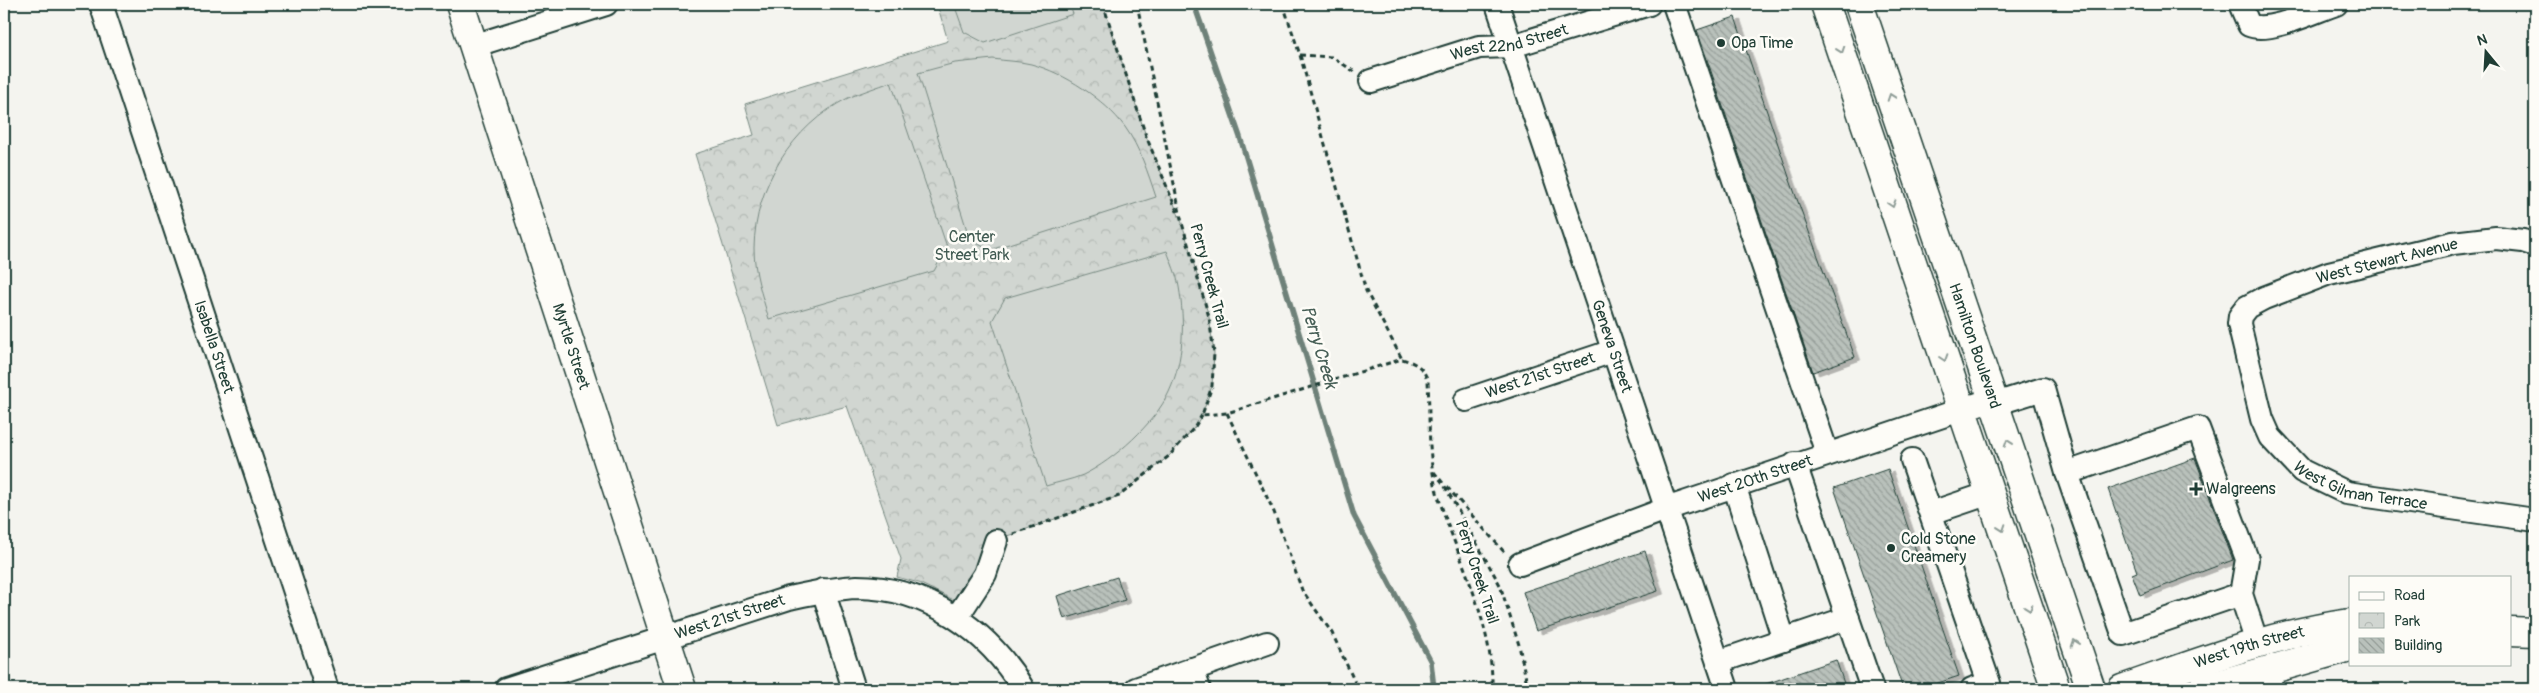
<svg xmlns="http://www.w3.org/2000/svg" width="2539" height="693" font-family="Pangolin,sans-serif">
  <defs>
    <pattern id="park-crowns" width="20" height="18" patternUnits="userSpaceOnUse" patternTransform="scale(1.25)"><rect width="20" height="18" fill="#d1d6d1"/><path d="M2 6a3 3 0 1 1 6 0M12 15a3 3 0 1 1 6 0" fill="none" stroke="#b3b9b4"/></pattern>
    <pattern id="building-back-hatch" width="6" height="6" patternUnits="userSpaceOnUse" patternTransform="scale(1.25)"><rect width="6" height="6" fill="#b9c1bb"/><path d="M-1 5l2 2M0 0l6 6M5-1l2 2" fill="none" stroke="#969e99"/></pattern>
    <filter id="shadow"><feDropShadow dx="5.5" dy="3" stdDeviation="0" flood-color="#0004"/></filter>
  </defs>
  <rect width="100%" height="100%" fill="#f4f4ef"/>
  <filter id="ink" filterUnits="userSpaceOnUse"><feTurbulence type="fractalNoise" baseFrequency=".02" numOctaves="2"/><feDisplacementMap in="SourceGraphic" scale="10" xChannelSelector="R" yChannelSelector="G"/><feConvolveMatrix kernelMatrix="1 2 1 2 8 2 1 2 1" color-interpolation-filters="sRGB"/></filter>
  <g filter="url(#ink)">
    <path fill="url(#park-crowns)" stroke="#788a82" d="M 937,4 L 1103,4 L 1146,136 L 1182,223 L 1209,317 L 1214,353 L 1212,386 L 1202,415 L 1194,428 L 1169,456 L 1119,496 L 996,540 L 964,605 L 919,583 L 897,577 L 901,559 L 847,406 L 778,425 L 695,154 L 754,135 L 745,104 L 948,41 Z"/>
    <g fill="#d1d6d1" stroke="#788a82">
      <path d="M 954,4 L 1069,4 L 1073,14 L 985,43 L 964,32 Z"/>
      <path d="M 993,59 C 1005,61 1019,61 1031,64 C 1065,73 1104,99 1125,127 C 1140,148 1148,173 1156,197 L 990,250 L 970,240 L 918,73 L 955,63 Z"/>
      <path d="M 891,82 L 947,247 L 934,271 L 769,319 C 762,296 754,272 754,248 C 755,186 792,126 848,98 C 862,92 877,87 891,82 Z"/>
      <path d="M 1167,251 C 1171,262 1177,275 1179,287 C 1185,321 1184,360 1169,392 C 1155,423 1114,460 1083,475 C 1071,480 1058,482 1046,486 L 992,321 L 1005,298 Z"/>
    </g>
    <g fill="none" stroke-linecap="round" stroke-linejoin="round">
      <path stroke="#6e8179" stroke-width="5.5" d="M 1194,4 L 1240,137 L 1354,516 L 1431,662 L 1434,689"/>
    </g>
    <g fill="url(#building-back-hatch)" stroke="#1f3d34" filter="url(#shadow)">
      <path d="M 1735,17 L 1790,180 L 1855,357 L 1813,372 L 1697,30 Z"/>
      <path d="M 2195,458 L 2233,560 L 2140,595 L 2132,574 L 2137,572 L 2108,489 Z"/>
      <path d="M 1888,469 L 1959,676 L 1920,689 L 1903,689 L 1834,488 Z"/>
      <path d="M 1645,551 L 1658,591 L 1536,631 L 1523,592 Z"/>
      <path d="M 1117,577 L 1125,600 L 1064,619 L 1057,596 Z"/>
      <path d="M 1836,660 L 1846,689 L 1758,689 L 1757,687 Z"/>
    </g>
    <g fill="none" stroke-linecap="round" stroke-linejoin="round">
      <g stroke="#1f3d34" stroke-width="26">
        <g id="minor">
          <path id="s1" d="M 101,4 L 327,689"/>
          <path id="s2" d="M 1497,4 L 1727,689"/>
          <path d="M 1674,4 L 1827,453"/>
          <path d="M 2240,4 L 2249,25 C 2269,34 2315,11 2336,4"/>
          <path d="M 473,46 L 606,4"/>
          <path id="s3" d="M 1371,81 L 1479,47 L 1512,46 L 1649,4"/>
          <path id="s4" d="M 2535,245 L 2523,241 L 2496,238 L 2453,243 L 2329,273 L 2264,298 L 2247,307 L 2240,316 L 2239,324 L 2262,419 L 2270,437 L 2302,471 L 2347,493 L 2535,520"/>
          <path id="s5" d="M 1466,400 L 1613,351"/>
          <path d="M 1995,404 L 2043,389 L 2067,473 L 2198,428 L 2247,559 L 2241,594 L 2257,643"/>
          <path d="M 1912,460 L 1989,683 L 1972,689"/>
          <path d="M 1795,464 L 1872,689"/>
          <path d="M 2067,473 L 2123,634 L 2241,594"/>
          <path d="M 1734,485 L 1784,640"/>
          <path d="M 1931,513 L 1990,493"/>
          <path id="s6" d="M 1520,564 L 1666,509 L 1993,399"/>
          <path d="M 823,590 L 854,689"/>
          <path d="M 957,617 L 985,574 L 996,541"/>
          <path d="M 1718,662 L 1848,618"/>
          <path d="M 1192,669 L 1199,689"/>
          <path d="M 2266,670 L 2272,689"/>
          <path id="s7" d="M 506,689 L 789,598 C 812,593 834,588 857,587 C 927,587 989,631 1023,689"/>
          <path d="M 1136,689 L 1267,643"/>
        </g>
      </g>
      <g stroke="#1f3d34" stroke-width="31">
        <g id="major">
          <path id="s8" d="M 460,4 L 682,689"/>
          <path d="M 1825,4 L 2056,689"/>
          <path id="s9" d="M 1859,4 L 2091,689"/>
          <path d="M 2510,631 L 2535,632"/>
          <path id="s10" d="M 2122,689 C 2197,663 2271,634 2350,623"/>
          <path d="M 2202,689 L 2350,647"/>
        </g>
      </g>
      <g stroke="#1f3d34" stroke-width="3" stroke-dasharray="5 4" stroke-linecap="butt">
        <path d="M 1103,4 L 1146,136 L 1179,216"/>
        <path d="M 1137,4 L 1182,223 L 1209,317 L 1214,353 L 1212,386 L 1202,415 L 1227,413 L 1402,359 C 1416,363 1423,367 1428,381 C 1430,420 1427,461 1439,499 C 1458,558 1494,626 1492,689"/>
        <path d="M 1283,4 L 1300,55 L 1366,291 L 1402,359"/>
        <path d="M 1300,55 L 1332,57 L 1355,72"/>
        <path d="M 1227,413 L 1274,512 L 1302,590 L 1332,633 L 1358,689"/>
        <path d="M 1434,472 L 1443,483 L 1500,585 L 1519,645 L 1528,689"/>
        <path d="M 1447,487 L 1505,553"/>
        <path d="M 1013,534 L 1119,496 L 1169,456 L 1194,428 L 1202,415"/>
      </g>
      <use href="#minor" stroke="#fdfcf7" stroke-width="22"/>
      <use href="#major" stroke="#fdfcf7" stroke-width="28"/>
    </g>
    <defs><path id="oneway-chevron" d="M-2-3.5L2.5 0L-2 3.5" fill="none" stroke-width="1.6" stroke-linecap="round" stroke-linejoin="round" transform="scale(1.25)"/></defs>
    <g stroke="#8e9c96">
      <use href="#oneway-chevron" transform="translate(1841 50) rotate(71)"/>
      <use href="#oneway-chevron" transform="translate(1891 97) rotate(-109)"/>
      <use href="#oneway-chevron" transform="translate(1892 204) rotate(72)"/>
      <use href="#oneway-chevron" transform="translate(1944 358) rotate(72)"/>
      <use href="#oneway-chevron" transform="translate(2008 443) rotate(-109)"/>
      <use href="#oneway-chevron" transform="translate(2002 528) rotate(71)"/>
      <use href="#oneway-chevron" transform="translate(2029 608) rotate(71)"/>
      <use href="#oneway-chevron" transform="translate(2075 643) rotate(-109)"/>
    </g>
  </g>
  <g fill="#1f3d34" stroke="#fdfcf7" stroke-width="2">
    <circle cx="1721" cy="43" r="5"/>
    <path d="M2193.5 481.5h5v5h5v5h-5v5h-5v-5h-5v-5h5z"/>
    <circle cx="1891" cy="548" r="5"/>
  </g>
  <g text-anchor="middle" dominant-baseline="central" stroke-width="5" stroke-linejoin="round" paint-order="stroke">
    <g font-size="16" fill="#1f3d34" stroke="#fdfcf7">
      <text stroke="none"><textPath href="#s3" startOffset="144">West 22nd Street</textPath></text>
      <text transform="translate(2387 261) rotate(-14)">West Stewart Avenue</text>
      <text transform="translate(1209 276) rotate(75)">Perry Creek Trail</text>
      <text stroke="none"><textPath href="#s1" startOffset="361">Isabella Street</textPath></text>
      <text stroke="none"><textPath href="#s9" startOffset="361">Hamilton Boulevard</textPath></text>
      <text stroke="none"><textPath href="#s8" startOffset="360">Myrtle Street</textPath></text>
      <text stroke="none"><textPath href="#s2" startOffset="361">Geneva Street</textPath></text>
      <text stroke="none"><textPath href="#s5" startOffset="78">West 21st Street</textPath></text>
      <text stroke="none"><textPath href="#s6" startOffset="250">West 20th Street</textPath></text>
      <text stroke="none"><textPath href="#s4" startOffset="544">West Gilman Terrace</textPath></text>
      <text transform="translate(1477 572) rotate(72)">Perry Creek Trail</text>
      <text stroke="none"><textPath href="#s7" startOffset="235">West 21st Street</textPath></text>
      <text stroke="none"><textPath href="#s10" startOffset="134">West 19th Street</textPath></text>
    </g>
    <g font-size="16" fill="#1f3d34" stroke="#fdfcf7" text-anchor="start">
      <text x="1731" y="43">Opa Time</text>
      <text x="2206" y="489">Walgreens</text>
      <text x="1901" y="539">Cold Stone<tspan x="1901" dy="18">Creamery</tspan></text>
    </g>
    <g font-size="16" fill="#435c53" stroke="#fdfcf7">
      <text x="972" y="237">Center<tspan x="972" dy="18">Street Park</tspan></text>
    </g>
    <g font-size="18" font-style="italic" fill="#475f56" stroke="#fdfcf7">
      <text transform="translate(1319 347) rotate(73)">Perry Creek</text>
    </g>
  </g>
  <rect width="2539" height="693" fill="none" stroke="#fdfcf7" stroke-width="20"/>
  <rect x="10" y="10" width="2519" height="673" fill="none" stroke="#1f3d34" stroke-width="2" filter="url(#ink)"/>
  <rect x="2349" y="576" width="162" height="90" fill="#fdfcf7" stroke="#a4b0a9"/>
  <rect x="2359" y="592" width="25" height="8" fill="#fdfcf7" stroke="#a4b0a9"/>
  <text x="2394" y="600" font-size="15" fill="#1f3d34">Road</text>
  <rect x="2359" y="613" width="25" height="15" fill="url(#park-crowns)" stroke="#a4b0a9"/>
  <text x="2394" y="626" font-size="15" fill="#1f3d34">Park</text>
  <rect x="2359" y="638" width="25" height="15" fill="url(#building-back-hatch)" stroke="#a4b0a9"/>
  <text x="2394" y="650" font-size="15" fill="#1f3d34">Building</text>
  <g transform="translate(2486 52) rotate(342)" stroke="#fdfcf7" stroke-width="4" paint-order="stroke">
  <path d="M0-4L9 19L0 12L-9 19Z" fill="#1f3d34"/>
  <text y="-8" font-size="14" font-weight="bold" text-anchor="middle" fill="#1f3d34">N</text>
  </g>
</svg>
